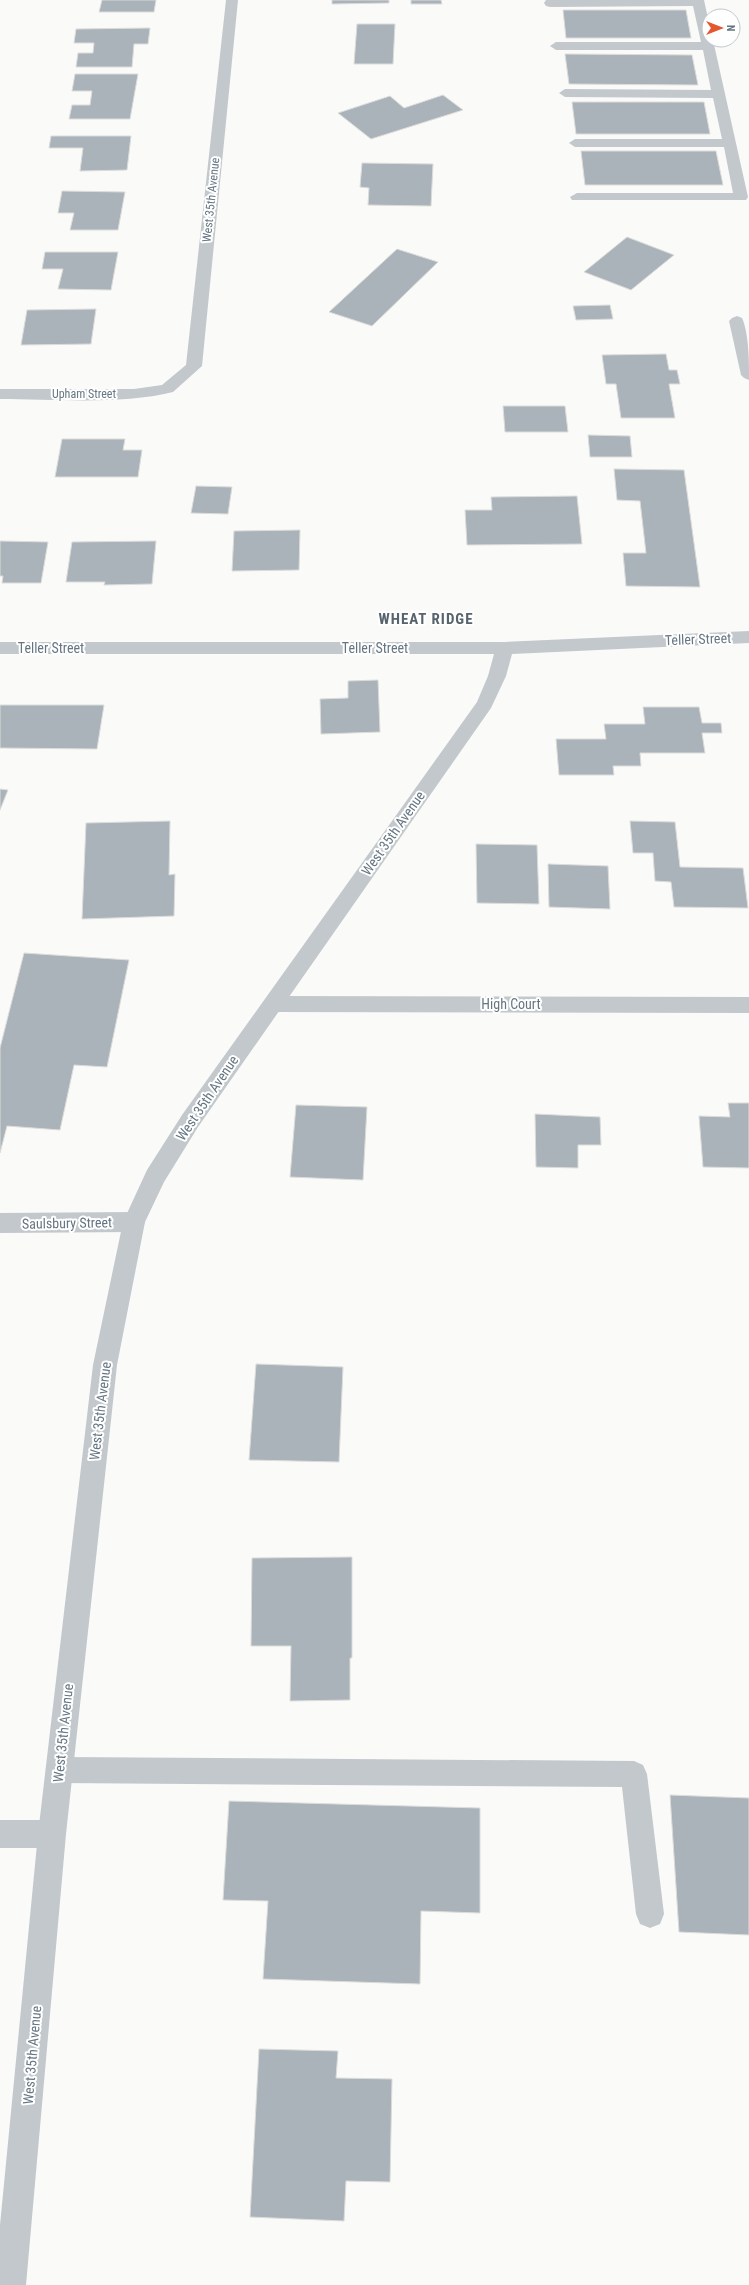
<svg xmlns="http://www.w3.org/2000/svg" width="749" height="2285" font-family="'Roboto Condensed',sans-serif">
  <rect width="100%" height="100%" fill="#fafaf8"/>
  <g fill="#aab3b9" stroke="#dcdcda">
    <path d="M 102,0 L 156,0 L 154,12 L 99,12 Z"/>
    <path d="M 332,0 L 389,0 L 389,3 L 332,4 Z"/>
    <path d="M 411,0 L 441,0 L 442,4 L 411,4 Z"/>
    <path d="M 563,10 L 686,10 L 691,38 L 566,38 Z"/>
    <path d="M 357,24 L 395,24 L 393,64 L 354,64 Z"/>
    <path d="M 150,28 L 148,44 L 134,44 L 132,67 L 76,67 L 78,53 L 93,53 L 94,43 L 74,43 L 76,29 Z"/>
    <path d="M 565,54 L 692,55 L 698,85 L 569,84 Z"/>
    <path d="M 75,74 L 138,74 L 130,119 L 69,119 L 72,105 L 90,105 L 92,91 L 72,91 Z"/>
    <path d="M 443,95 L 463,110 L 371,139 L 338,113 L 390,96 L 404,108 Z"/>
    <path d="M 572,102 L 704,102 L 710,134 L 576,134 Z"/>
    <path d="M 51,136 L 131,136 L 127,170 L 80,171 L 83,148 L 49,148 Z"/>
    <path d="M 581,151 L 716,151 L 723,185 L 585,185 Z"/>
    <path d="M 362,163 L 433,164 L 431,206 L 368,205 L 369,188 L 360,187 Z"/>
    <path d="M 62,191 L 125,192 L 118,230 L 70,230 L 74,213 L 58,213 Z"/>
    <path d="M 627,237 L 674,255 L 631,290 L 584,272 Z"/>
    <path d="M 397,249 L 438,262 L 372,326 L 329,312 Z"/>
    <path d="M 45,252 L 118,252 L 111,290 L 58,289 L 63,269 L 42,269 Z"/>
    <path d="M 610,305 L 613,319 L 576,320 L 573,306 Z"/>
    <path d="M 96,309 L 91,344 L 21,345 L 27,310 Z"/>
    <path d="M 666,354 L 669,370 L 677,370 L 680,384 L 669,384 L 675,418 L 621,418 L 616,384 L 606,384 L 602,355 Z"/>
    <path d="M 503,406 L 565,406 L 568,432 L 505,432 Z"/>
    <path d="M 588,435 L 630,436 L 632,457 L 590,457 Z"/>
    <path d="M 62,439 L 125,439 L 123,450 L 142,450 L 138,477 L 55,477 Z"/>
    <path d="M 614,469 L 684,470 L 700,587 L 626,586 L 623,553 L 646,553 L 640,501 L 617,500 Z"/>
    <path d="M 196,486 L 232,487 L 228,514 L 191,513 Z"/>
    <path d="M 577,496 L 582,544 L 467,545 L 465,510 L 492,510 L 491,497 Z"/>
    <path d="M 300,530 L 299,570 L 232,571 L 234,531 Z"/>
    <path d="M 0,541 L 48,542 L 41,583 L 2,583 L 3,576 L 0,576 Z"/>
    <path d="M 156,541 L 152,584 L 104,585 L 105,582 L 66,582 L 72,542 Z"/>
    <path d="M 378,680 L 380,732 L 321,734 L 320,699 L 348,698 L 348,681 Z"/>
    <path d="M 0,705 L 104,705 L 97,749 L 0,748 Z"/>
    <path d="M 643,707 L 699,707 L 702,723 L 721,723 L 722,733 L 702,733 L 705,753 L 640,753 L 641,766 L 613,766 L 614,775 L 559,775 L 556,739 L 606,739 L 604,724 L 645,724 Z"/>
    <path d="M 0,789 L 8,790 L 0,810 Z"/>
    <path d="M 170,821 L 169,875 L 175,874 L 174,916 L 82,919 L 86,823 Z"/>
    <path d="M 630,821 L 675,822 L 680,867 L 743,868 L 748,908 L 674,907 L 671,882 L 655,881 L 653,853 L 633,853 Z"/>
    <path d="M 476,844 L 537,845 L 539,904 L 477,903 Z"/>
    <path d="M 548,864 L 608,866 L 610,909 L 549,907 Z"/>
    <path d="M 24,953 L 129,960 L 107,1067 L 74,1065 L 60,1130 L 7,1126 L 0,1153 L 0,1048 Z"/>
    <path d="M 728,1103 L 749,1103 L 749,1168 L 703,1167 L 699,1116 L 730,1117 Z"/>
    <path d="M 296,1105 L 367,1107 L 363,1180 L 290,1177 Z"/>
    <path d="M 535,1114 L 600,1117 L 601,1145 L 578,1145 L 578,1168 L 536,1167 Z"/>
    <path d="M 256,1364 L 343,1367 L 339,1462 L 249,1460 Z"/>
    <path d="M 352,1557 L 352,1658 L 350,1658 L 350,1700 L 290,1701 L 291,1646 L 251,1646 L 252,1558 Z"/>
    <path d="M 670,1795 L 749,1798 L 749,1935 L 679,1932 Z"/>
    <path d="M 229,1801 L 480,1808 L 480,1913 L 421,1911 L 420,1984 L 263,1979 L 268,1901 L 223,1900 Z"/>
    <path d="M 259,2049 L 338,2051 L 336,2078 L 392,2079 L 390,2182 L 346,2181 L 344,2221 L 250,2217 Z"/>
  </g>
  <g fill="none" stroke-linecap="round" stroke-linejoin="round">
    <g fill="#c3c8cc" fill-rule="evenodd">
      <path d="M 546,0 L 704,0 L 709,23 L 709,40 L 713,40 L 748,197 L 746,200 L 572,200 L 570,197 L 577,193 L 733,193 L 724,147 L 575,147 L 569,143 L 575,139 L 722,139 L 713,98 L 565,97 L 559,93 L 565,89 L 711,90 L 703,50 L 556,50 L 550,46 L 556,42 L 701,42 L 693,6 L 550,7 L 546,6 L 544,3 Z"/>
      <path d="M 59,1757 L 634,1761 L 643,1765 L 647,1774 L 664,1914 L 660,1924 L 650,1928 L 640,1924 L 636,1914 L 622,1787 L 59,1783 L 50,1779 L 46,1770 L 50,1761 Z"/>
    </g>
    <g fill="#c3c8cc" fill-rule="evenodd">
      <path d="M 226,0 L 238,0 L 202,366 L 173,392 C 122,405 53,399 0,399 L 0,389 L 134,389 L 162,385 L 186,365 Z"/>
      <path d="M 737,316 L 742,318 C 749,334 749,361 749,380 L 744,378 L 741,375 L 729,321 L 732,318 Z"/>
      <path d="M 273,996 L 749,997 L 749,1013 L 273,1012 L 266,1010 L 263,1004 L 266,998 Z"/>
      <path d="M 134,1212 L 142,1215 L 145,1222 L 142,1229 L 134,1232 L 0,1233 L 0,1213 Z"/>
      <path d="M 0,1820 L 52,1820 L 62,1824 L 66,1834 L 62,1844 L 52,1848 L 0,1848 Z"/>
    </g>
    <path fill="#c3c8cc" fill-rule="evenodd" d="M 749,631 L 749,643 L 512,654 L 506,676 L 491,708 L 198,1127 L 164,1182 L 145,1222 L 117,1365 L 66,1834 L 26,2285 L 0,2285 L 0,2225 L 38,1834 L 93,1365 L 123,1222 L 147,1170 L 182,1115 L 477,702 L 488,676 L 494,654 L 0,654 L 0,642 L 505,642 Z"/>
  </g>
  <g text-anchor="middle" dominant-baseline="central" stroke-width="4" stroke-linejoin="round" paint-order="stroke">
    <g font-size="12" fill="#657683" stroke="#fff">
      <text transform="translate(211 200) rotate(-84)">West 35th Avenue</text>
      <text x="84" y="394">Upham Street</text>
    </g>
    <g font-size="14" fill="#657683" stroke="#fff">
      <text transform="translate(698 639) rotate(-2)">Teller Street</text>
      <text x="51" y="648">Teller Street</text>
      <text x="375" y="648">Teller Street</text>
      <text transform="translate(393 833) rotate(-55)">West 35th Avenue</text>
      <text x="511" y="1004">High Court</text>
      <text transform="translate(207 1098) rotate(-56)">West 35th Avenue</text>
      <text transform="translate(67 1223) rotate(-1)">Saulsbury Street</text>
      <text transform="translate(100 1411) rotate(-83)">West 35th Avenue</text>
      <text transform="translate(63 1733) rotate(-84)">West 35th Avenue</text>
      <text transform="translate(32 2055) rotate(-85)">West 35th Avenue</text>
    </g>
    <g font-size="15" font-weight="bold" letter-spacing="1" fill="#57646e" stroke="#fff">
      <text x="426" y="619">WHEAT RIDGE</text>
    </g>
  </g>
  <g transform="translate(721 28) rotate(90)"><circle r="19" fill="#ffffff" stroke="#c1c8cd"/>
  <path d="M0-3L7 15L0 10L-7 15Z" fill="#e4572e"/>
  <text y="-6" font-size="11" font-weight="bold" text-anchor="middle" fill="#657683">N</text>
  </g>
</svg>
